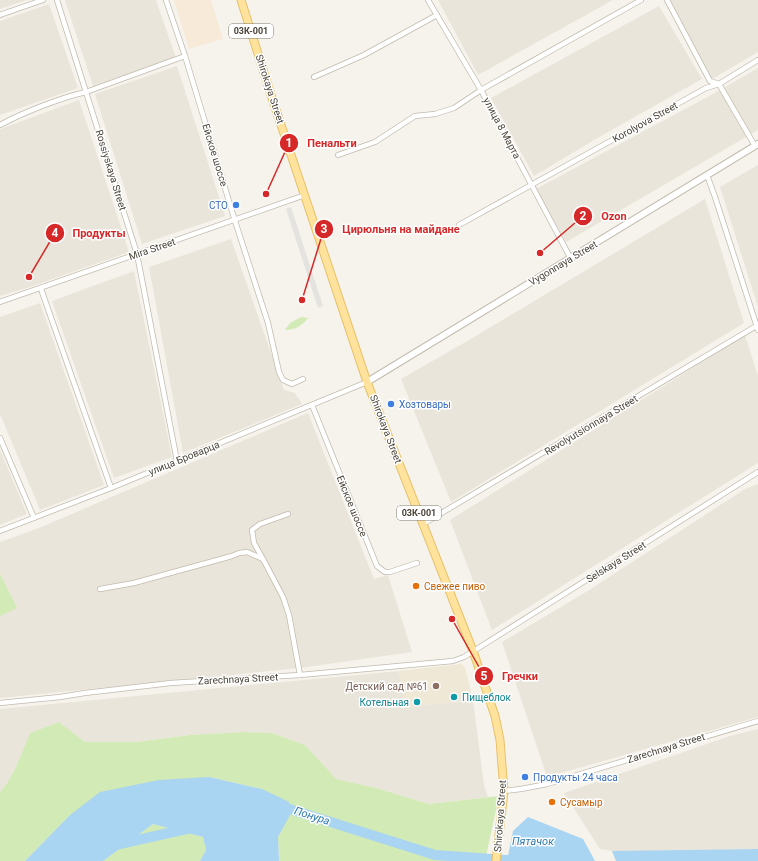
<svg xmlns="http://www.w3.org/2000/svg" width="758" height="861" font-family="Roboto,sans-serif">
  <rect width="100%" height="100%" fill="#f6f3ec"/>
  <g fill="#eae5da">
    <path d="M 0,0 L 27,0 L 0,9 Z"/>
    <path d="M 65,0 L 156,0 L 176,58 L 93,86 Z"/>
    <path d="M 438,0 L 613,0 L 478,75 Z"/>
    <path d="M 670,0 L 758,0 L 758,52 L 712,79 L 666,2 Z"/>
    <path d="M 49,4 L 78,88 L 0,115 L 0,21 Z"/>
    <path d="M 659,6 L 702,79 L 594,140 L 534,176 L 491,98 Z"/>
    <path d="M 177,66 L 225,216 L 142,244 L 95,94 Z"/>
    <path d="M 758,68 L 758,130 L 566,242 L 536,189 L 713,94 Z"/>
    <path d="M 79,100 L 129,252 L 27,288 L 0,296 L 0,129 Z"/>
    <path d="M 758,165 L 758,307 L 720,187 Z"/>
    <path d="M 705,199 L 744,323 L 451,502 L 401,379 L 469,340 Z"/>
    <path d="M 231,239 L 284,390 L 295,393 L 302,404 L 183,453 L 149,267 Z"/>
    <path d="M 134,271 L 172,457 L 114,478 L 52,301 Z"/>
    <path d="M 40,303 L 104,485 L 40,510 L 0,414 L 0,317 Z"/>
    <path d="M 745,335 L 758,376 L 758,463 L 492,630 L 450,520 Z"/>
    <path d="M 308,413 L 374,579 L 388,575 L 412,652 L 300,668 L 0,698 L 0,542 L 39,528 Z"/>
    <path d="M 0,450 L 27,514 L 0,525 Z"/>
    <path d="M 758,484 L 758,717 L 547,777 L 502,642 L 586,592 L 745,489 Z"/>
    <path d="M 399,671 L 405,707 L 473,700 L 484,785 L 488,797 L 429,804 L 376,788 L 335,779 L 305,745 L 272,733 L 244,732 L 190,735 L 136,742 L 85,742 L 59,722 L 30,733 L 16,767 L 7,783 L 0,792 L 0,709 Z"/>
    <path d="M 758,729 L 758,849 L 646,851 L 612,851 L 600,849 L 564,793 L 730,736 Z"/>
  </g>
  <path fill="#f7ead8" d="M 174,0 L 211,0 L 223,39 L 189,49 Z"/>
  <path fill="#efe8d6" d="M 462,664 L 465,668 L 473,700 L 405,707 L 399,671 Z"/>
  <g fill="#d2eab5">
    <path d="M 301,317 L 308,318 C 302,326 295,330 285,330 L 290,323 Z"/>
    <path d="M 0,574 L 17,608 L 0,616 Z"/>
    <path d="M 59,722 L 85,742 L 136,742 L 190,735 L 244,732 L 272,733 L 305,745 L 336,779 L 376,788 L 429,804 L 499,796 L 485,861 L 279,861 L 278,837 L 289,815 L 262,789 L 209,777 L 70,815 L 25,861 L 0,861 L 0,792 L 7,783 L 16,767 L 30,733 Z"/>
    <path d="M 153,824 L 203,837 L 206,850 L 200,861 L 103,861 Z"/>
  </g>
  <path fill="#e5e3e0" d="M 291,207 L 323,306 L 318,308 L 286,209 Z"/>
  <g fill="#a9d4f2">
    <path d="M 209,777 L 262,789 L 289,802 L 290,815 L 278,837 L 279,861 L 200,861 L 206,850 L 203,837 L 153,824 L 103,861 L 25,861 L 70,815 L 100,792 L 159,780 Z"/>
    <path d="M 528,817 L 583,839 L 595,861 L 507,861 L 513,831 Z"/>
    <path d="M 758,849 L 758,861 L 616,861 L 612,851 Z"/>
  </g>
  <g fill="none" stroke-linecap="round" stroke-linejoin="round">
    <g stroke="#a9d4f2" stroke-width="10">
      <path d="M 277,809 L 283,807 L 435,855 L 520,861"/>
      <path d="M 115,845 L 191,828"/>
    </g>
    <g stroke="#c2bbae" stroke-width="6">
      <g id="minor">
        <path d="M 57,0 L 137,254 L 177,461"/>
        <path d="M 166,0 L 185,56 L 235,221 L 268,323 L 279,372 L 283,380 L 292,384 L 303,379"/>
        <path d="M 428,0 L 481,90 L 571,259"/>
        <path d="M 667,0 L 710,81 L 719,84 L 755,146"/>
        <path d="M 0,15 L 43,0"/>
        <path d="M 314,77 L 364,55 L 437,15"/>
        <path d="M 0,125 C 24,112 60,98 86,92 L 185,56"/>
        <path d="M 338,155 L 375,142 L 415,116 L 435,114 L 454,108 L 481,90 L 641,0"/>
        <path d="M 707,175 L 715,197 L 758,330"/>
        <path d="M 459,225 L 706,88 L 719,84 L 758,60"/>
        <path d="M 41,289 L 111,488"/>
        <path d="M 0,302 L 305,195"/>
        <path d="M 312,405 L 377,566 L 385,572 L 390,572 L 417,563"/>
        <path d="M 0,438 L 34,518"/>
        <path d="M 423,524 L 758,325"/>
        <path d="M 0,531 L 111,488 L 367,382"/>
        <path d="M 263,559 L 254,543 L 252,530 L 260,524 L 288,514"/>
        <path d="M 100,589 L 134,583 L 232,556 L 239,553 L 247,552 L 263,559 L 283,597 L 289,615 L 300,675"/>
        <path d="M 0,703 L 60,697 L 85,693 L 171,683 L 300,675 L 453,661 L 464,657 L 758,472"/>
        <path d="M 504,791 L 521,789 L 547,784 L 758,721"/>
      </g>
    </g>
    <g stroke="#c2bbae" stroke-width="8">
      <path id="tertiary" d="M 367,382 L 758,144"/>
    </g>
    <g stroke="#e6c16a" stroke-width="9">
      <path id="primary" d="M 241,0 L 272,98 L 367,382 L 473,651 L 495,716 L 500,740 L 504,791 L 496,861"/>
    </g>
    <use href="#minor" stroke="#fff" stroke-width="4.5"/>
    <use href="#tertiary" stroke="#fff" stroke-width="6"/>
    <use href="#primary" stroke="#ffe39c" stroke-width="7"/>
  </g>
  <g fill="#3f7fe0" stroke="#fff" stroke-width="1.5">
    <circle cx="236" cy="205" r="4"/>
    <circle cx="391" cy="404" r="4"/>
    <circle cx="525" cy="777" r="4"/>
  </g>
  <g fill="#e8710a" stroke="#fff" stroke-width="1.5">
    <circle cx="416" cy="586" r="4"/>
    <circle cx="552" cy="802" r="4"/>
  </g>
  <circle fill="#8d6e63" stroke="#fff" stroke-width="1.5" cx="436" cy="686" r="4"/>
  <g fill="#0f9aa8" stroke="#fff" stroke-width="1.5">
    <circle cx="454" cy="697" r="4"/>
    <circle cx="417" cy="702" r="4"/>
  </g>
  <g text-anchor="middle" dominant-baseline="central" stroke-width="3" stroke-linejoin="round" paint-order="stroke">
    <g fill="#fff" stroke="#817c74" stroke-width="1">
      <rect x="229" y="24" width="44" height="14" rx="3"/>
      <rect x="397" y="506" width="44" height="14" rx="3"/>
    </g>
    <g font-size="9" font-weight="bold" fill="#4b4439">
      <text x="251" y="31">03К-001</text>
      <text x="419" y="513">03К-001</text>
    </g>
    <g font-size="10" fill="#4b4439" stroke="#fff">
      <text transform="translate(270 89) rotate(72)">Shirokaya Street</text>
      <text transform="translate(645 122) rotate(-29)">Korolyova Street</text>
      <text transform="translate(502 128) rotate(62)">улица 8 Марта</text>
      <text transform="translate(215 155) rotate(73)">Ейское шоссе</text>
      <text transform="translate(111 170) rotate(73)">Rossiyskaya Street</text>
      <text transform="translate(152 249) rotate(-19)">Mira Street</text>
      <text transform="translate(563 263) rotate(-31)">Vygonnaya Street</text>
      <text transform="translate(591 425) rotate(-31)">Revolyutsionnaya Street</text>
      <text transform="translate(386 429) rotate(69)">Shirokaya Street</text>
      <text transform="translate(184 458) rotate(-22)">улица Броварца</text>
      <text transform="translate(352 506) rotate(68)">Ейское шоссе</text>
      <text transform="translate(616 562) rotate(-32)">Selskaya Street</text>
      <text transform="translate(238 679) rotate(-3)">Zarechnaya Street</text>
      <text transform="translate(666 748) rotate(-17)">Zarechnaya Street</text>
      <text transform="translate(500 816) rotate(-86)">Shirokaya Street</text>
    </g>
    <g font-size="10" fill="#366cbe" stroke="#fff" text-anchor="start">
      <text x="228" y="205" text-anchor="end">СТО</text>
      <text x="399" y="404">Хозтовары</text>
      <text x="533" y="777">Продукты 24 часа</text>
    </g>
    <g font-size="10" fill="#c56008" stroke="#fff" text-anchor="start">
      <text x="424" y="586">Свежее пиво</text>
      <text x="560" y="802">Сусамыр</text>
    </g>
    <g font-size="10" fill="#785e54" stroke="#fff" text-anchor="end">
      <text x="428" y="686">Детский сад №61</text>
    </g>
    <g font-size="10" fill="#0d838f" stroke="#fff" text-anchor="start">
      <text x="462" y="697">Пищеблок</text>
      <text x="409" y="702" text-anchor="end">Котельная</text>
    </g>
    <g font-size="11" font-style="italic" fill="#2e7ab2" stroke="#fff">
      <text transform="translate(312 816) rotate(18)">Понура</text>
      <text x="533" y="841">Пятачок</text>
    </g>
  </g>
  <path fill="none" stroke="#d62828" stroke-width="1.5" d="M266 194L289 143M540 253L583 216M302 300L324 229M29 277L55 233M452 619L484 676"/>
  <g fill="#d62828" stroke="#fff" stroke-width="1.5">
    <circle cx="266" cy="194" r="4"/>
    <circle cx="540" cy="253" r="4"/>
    <circle cx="302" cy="300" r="4"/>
    <circle cx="29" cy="277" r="4"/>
    <circle cx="452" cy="619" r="4"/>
    <circle cx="289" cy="143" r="10"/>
    <circle cx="583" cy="216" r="10"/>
    <circle cx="324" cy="229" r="10"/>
    <circle cx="55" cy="233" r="10"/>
    <circle cx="484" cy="676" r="10"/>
  </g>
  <g font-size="12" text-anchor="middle" font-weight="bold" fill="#fff">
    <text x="289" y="147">1</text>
    <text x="583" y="220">2</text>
    <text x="324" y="233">3</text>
    <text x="55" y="237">4</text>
    <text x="484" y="680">5</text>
  </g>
  <g font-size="11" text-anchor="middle" font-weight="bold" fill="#d62828" stroke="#fff" stroke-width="3" stroke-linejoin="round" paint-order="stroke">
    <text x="332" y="147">Пенальти</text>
    <text x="614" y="220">Ozon</text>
    <text x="401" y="233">Цирюльня на майдане</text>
    <text x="99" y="237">Продукты</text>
    <text x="520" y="680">Гречки</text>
  </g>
</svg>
